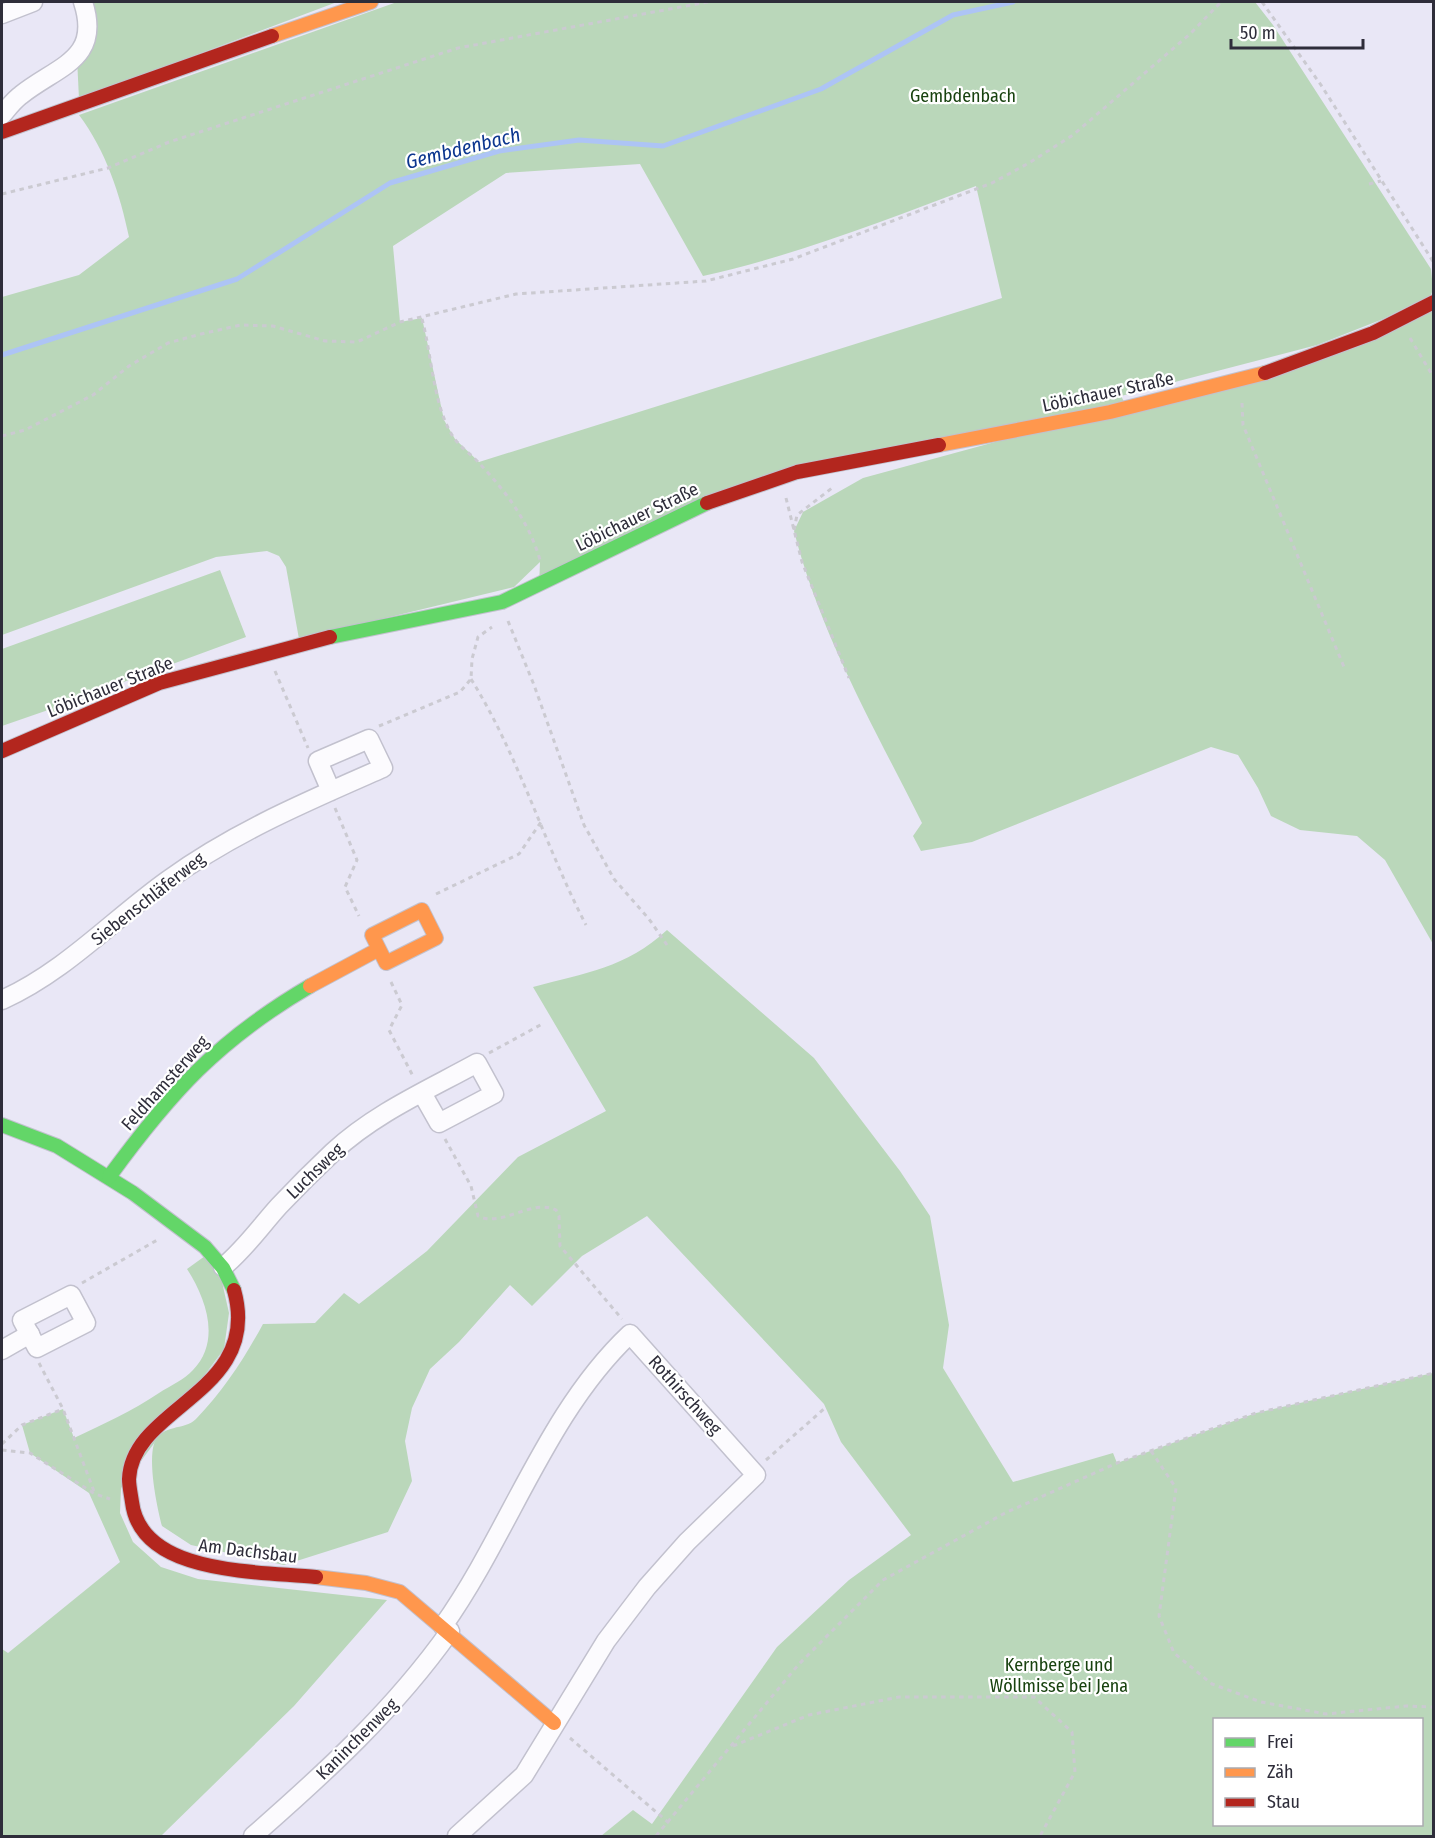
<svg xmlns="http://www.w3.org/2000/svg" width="1435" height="1838" font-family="'Fira Sans Condensed',sans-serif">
  <rect width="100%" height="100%" fill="#e9e7f6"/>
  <g fill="#bad7ba" fill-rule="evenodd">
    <path d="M 83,2 L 337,2 L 79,99 L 77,58 Z"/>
    <path d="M 397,2 L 1255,2 L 1273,25 L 1431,269 L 1433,289 L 1431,295 L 1383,319 L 1317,345 L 1121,396 L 1127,407 C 1232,384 1339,355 1433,302 L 1433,944 L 1385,860 L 1357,836 L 1300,830 L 1271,816 L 1258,788 L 1238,755 L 1211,747 L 972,842 L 921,851 L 913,836 L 922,823 C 875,729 820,634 794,531 L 803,512 L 863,478 L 1113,410 L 783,475 L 688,509 L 539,585 L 540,562 L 514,587 L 299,639 L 286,567 L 279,556 L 267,551 L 216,557 L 2,635 L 2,297 L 79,275 L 129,237 C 120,194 106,151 79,115 ZM 640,164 L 703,276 C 797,255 886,220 976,186 L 1002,298 L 479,462 L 455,439 L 444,420 L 422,318 L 400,322 L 393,246 L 506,173 Z"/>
    <path d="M 220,570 L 246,637 L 61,705 L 61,712 L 52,716 L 51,709 L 2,726 L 2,649 Z"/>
    <path d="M 667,930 L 814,1058 L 900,1171 L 930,1216 L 949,1325 L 943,1368 L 1013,1482 L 1113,1453 L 1117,1463 L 1256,1413 L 1433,1373 L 1433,1836 L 601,1836 L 633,1810 L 652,1824 L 777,1647 L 849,1580 L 911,1535 L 841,1442 L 824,1404 L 647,1216 L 582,1256 L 532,1306 L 510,1285 L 459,1342 L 430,1369 L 412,1408 L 405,1441 L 412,1481 L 388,1532 L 284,1565 L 191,1545 L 162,1526 C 157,1507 148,1463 154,1444 C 162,1423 184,1431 196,1419 C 224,1390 244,1359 263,1324 L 315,1323 L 344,1293 L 359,1304 L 427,1251 L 518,1157 L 606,1111 L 533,987 C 585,973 626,968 667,930 ZM 1214,1720 L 1422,1720 L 1422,1824 L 1214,1824 Z"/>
    <path d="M 205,1256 L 222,1282 L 229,1313 L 224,1349 L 121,1488 L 120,1513 L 133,1542 L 161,1567 L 198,1579 L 387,1600 L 294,1706 L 161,1836 L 2,1836 L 2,1649 L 8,1653 L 120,1562 L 89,1493 L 30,1453 L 22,1425 L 63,1409 L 74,1438 C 104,1424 132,1411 159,1393 C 170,1386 185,1379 193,1370 C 222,1340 205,1297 187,1269 Z"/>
  </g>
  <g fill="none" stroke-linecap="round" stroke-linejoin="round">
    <path stroke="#adc4f5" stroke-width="5" d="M 2,355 L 237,279 L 390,183 L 499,151 L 579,140 L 663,146 L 821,89 L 953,15 L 1013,2"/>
    <g stroke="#c2c1ce" stroke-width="21">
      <g id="street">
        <path d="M 2,14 L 33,2"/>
        <path d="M 2,115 C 8,108 14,100 21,95 C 57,66 102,60 83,2"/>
        <path d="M 2,1000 C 66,971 112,920 168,880 C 234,832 308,801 383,768 L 369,739 L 318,761 L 331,791"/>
        <path d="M 223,1267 C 245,1249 260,1227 279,1206 C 296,1188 315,1169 333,1152 C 375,1113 428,1090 477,1063 L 494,1094 L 439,1123 L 422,1093"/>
        <path d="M 71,1295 L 86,1323 L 37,1348 L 22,1320 Z"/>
        <path d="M 2,1350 L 30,1334"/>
        <path d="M 443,1626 C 509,1533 547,1412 630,1334 L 756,1475 L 687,1542 L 647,1587 L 606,1641 L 524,1775 L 457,1836"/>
        <path d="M 253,1836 C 325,1773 394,1710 450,1631"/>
      </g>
    </g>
    <g stroke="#c2c1ce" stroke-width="16">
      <g id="fast">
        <path d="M 330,637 L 502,602 L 707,503"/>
        <path d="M 2,1125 L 57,1146 L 133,1193 L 205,1247 L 223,1268 L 234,1290"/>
        <path d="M 109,1177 C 171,1092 218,1040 310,986"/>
      </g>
    </g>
    <g stroke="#c2c1ce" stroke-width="16">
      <g id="slow">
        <path d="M 272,36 L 371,2"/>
        <path d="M 939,445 L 1110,412 L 1265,373"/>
        <path d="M 310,986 L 379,949 L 372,935 L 422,910 L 436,938 L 386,963 L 379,949"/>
        <path d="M 316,1577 L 366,1583 L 400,1592 L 554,1723"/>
      </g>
    </g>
    <g stroke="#c2c1ce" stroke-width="16">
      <g id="jam">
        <path d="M 2,132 L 272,36"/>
        <path d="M 1265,373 L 1373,333 L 1434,302"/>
        <path d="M 707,503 L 797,472 L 939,445"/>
        <path d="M 2,751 L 159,683 L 330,637"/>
        <path d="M 234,1290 C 263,1393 132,1406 129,1479 C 129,1486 131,1495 132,1502 C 141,1576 260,1571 316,1577"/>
      </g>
    </g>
    <g stroke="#cbcad1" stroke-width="3" stroke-dasharray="4.5 4.5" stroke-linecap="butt">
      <path d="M 1262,2 L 1321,85 L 1434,263"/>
      <path d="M 1369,184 L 1381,181"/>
      <path d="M 2,194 L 108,168 L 169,142 L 458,48 L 708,2"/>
      <path d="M 422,319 C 432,355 433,407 454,438 C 461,448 472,455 480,464 C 507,493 529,522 540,560"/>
      <path d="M 1410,338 L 1434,378"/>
      <path d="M 1242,403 L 1243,425 L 1344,667"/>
      <path d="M 2,436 L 25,430 L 93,395 L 129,366 L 168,343 L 201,334 L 241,325 L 273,326 L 325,341 L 357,342 L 400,322 L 516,294 L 706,281 L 793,259 L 992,183 L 1029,163 L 1073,135 L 1190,34 L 1221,2"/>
      <path d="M 786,498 L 802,562 L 849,678"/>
      <path d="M 794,530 L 797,515 L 832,488"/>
      <path d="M 508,621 L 534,685 L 584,825 L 614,879 L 649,919 L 667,945"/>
      <path d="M 275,671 L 308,748"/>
      <path d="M 471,679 C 519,756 544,844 586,925"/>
      <path d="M 379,726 L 460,692 L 471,679 L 472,659 L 478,637 L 492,627"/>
      <path d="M 335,808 L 357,860 L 345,887 L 359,916"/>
      <path d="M 436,894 L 519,854 L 541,822"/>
      <path d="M 391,982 L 402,1005 L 389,1030 L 414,1078"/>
      <path d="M 489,1053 L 544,1023"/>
      <path d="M 445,1139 L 471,1186 L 478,1216 C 501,1228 533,1198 556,1210 L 559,1216 L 560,1246 L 622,1319"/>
      <path d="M 82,1283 L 159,1239"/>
      <path d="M 39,1363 L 63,1409 L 95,1494"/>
      <path d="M 2,1444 L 22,1425 L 63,1409"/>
      <path d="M 2,1450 L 30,1453 L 95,1494 L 110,1499"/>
      <path d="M 1151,1451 L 1176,1488 L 1159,1616 L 1174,1653 L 1212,1684 L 1261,1702 L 1326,1714 L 1406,1706 L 1434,1707"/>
      <path d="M 766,1460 L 825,1408"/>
      <path d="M 570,1738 L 669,1823"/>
      <path d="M 733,1746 L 809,1715 L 899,1697 L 1034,1697 L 1072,1732 L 1075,1772 L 1040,1836"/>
      <path d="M 656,1836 L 799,1664 L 883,1580 L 1005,1513 L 1117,1463 L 1256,1413 L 1434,1373"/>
    </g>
    <use href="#street" stroke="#fcfbfe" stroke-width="18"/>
    <use href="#fast" stroke="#63d668" stroke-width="14"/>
    <use href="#slow" stroke="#ff974d" stroke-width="14"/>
    <use href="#jam" stroke="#b3261e" stroke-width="14"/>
  </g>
  <g text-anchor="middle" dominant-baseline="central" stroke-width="4.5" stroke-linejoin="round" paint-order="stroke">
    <g font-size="18" fill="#18420f" stroke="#fff">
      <text x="963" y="96">Gembdenbach</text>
      <text x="1059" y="1665">Kernberge und<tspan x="1059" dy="21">Wöllmisse bei Jena</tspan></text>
    </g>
    <g font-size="18" fill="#2e2d3a" stroke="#fff">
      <text transform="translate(1108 392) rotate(-12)">Löbichauer Straße</text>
      <text transform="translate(637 517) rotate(-26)">Löbichauer Straße</text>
      <text transform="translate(110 687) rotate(-22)">Löbichauer Straße</text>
      <text transform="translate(148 899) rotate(-38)">Siebenschläferweg</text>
      <text transform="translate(165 1083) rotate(-48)">Feldhamsterweg</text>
      <text transform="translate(315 1171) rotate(-44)">Luchsweg</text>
      <text transform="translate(685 1395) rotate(48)">Rothirschweg</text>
      <text transform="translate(248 1551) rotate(7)">Am Dachsbau</text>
      <text transform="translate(357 1739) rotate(-45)">Kaninchenweg</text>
    </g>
    <g font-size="20" font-style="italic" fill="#0c368f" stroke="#fff">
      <text transform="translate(463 148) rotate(-14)">Gembdenbach</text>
    </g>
  </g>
  <rect width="1435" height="1838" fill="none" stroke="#2e2d3a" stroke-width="6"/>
  <rect x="1213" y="1718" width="210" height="108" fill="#ffffff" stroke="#ababb0" stroke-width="1.5"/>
  <rect x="1225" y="1738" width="30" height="9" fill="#63d668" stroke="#ababb0" stroke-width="1.5"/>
  <text x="1267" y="1748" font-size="18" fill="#2e2d3a">Frei</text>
  <rect x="1225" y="1768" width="30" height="9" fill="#ff974d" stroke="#ababb0" stroke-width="1.5"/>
  <text x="1267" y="1778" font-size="18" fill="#2e2d3a">Zäh</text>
  <rect x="1225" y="1798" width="30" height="9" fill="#b3261e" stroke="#ababb0" stroke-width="1.5"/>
  <text x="1267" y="1808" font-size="18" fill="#2e2d3a">Stau</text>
  <path d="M1231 39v9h132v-9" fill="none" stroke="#2e2d3a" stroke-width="3"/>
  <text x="1240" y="39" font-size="18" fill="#2e2d3a" stroke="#ffffff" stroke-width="4.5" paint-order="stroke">50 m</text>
</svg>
